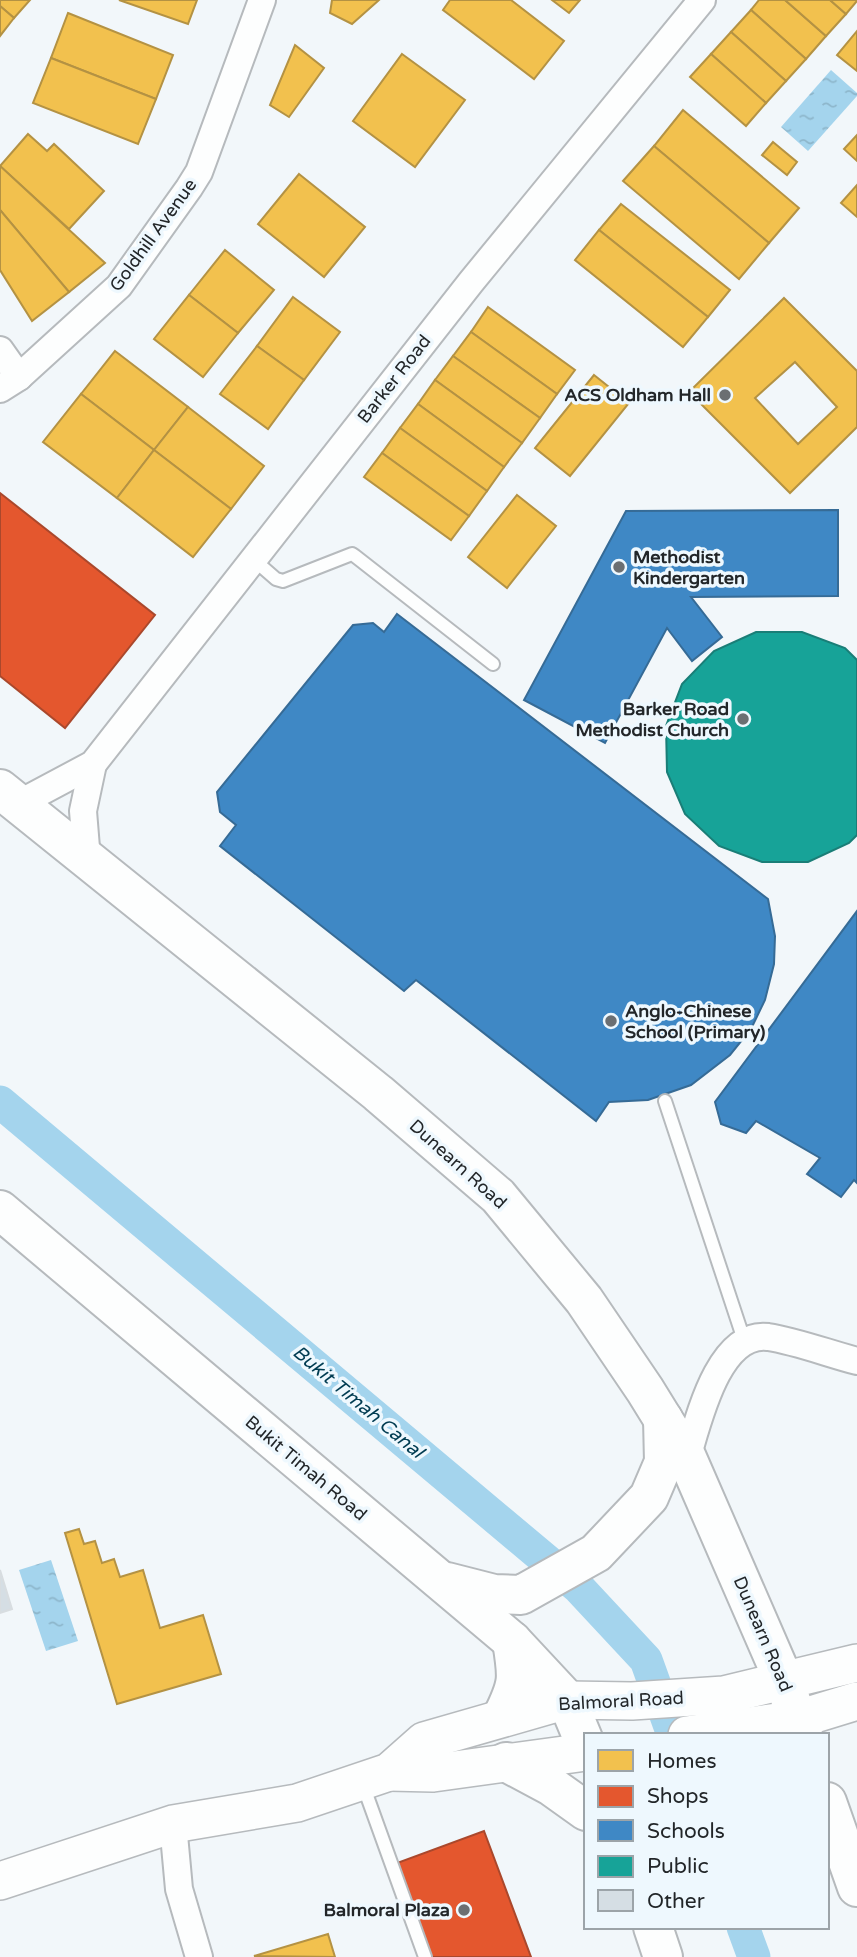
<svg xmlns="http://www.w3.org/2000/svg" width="857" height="1957" font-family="'Varela Round',sans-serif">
  <defs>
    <pattern id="water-ripples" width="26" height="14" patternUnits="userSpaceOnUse" patternTransform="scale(1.75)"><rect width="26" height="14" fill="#a4d4ed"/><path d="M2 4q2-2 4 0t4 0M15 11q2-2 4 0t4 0" fill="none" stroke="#8db6cb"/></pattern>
  </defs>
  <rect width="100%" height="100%" fill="#f2f7fa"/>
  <g fill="url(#water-ripples)">
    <path d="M 831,70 L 857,93 L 857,96 L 808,151 L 781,127 Z"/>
    <path d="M 51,1560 L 78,1641 L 46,1651 L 19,1570 Z"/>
  </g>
  <g fill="#f2c14e" stroke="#b49243" stroke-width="2" fill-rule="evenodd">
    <path d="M 0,0 L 30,0 L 14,18 L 0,6 Z"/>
    <path d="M 119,0 L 197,0 L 188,24 Z"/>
    <path d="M 332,0 L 379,0 L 352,24 L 330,13 Z"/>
    <path d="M 450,0 L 511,0 L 564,41 L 534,79 L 443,10 Z"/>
    <path d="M 552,0 L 580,0 L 569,13 Z"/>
    <path d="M 759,0 L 785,0 L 826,36 L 806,59 L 751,10 Z"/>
    <path d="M 785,0 L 830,0 L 846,14 L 826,36 Z"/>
    <path d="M 830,0 L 857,0 L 857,1 L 846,14 Z"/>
    <path d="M 0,6 L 14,18 L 0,36 Z"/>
    <path d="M 751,10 L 806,59 L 786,81 L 731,32 Z"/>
    <path d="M 68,13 L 173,55 L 156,99 L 51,58 Z"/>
    <path d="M 857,31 L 857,71 L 837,55 Z"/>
    <path d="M 731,32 L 786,81 L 766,103 L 711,54 Z"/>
    <path d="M 295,45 L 324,68 L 289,117 L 270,105 Z"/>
    <path d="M 402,54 L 465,100 L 415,167 L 353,121 Z"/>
    <path d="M 711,54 L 766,103 L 746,126 L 690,77 Z"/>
    <path d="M 51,58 L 156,99 L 138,144 L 33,103 Z"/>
    <path d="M 683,110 L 799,208 L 769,243 L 654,146 Z"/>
    <path d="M 28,134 L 47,151 L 54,144 L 104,191 L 69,229 L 0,166 Z"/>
    <path d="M 857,135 L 857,161 L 844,149 Z"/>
    <path d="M 773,142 L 797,162 L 787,175 L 762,155 Z"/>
    <path d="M 654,146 L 769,243 L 739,279 L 623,181 Z"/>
    <path d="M 0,166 L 105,263 L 69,292 L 0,210 Z"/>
    <path d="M 299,174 L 365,227 L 324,277 L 258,224 Z"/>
    <path d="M 857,185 L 857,217 L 841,203 Z"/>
    <path d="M 621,204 L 730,290 L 708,317 L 599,230 Z"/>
    <path d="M 0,210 L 69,292 L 32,321 L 0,270 Z"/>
    <path d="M 599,230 L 708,317 L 683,347 L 575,260 Z"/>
    <path d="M 225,250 L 274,290 L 238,333 L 189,295 Z"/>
    <path d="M 189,295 L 238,333 L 203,377 L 154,339 Z"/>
    <path d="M 293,297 L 340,332 L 304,380 L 257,346 Z"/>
    <path d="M 784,298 L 857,371 L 857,427 L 790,493 L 689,392 ZM 795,362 L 837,407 L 798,444 L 755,398 Z"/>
    <path d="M 488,307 L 575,370 L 557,394 L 471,332 Z"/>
    <path d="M 471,332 L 557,394 L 540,418 L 453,356 Z"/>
    <path d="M 257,346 L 304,380 L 268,429 L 220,394 Z"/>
    <path d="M 115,351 L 188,407 L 154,450 L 81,394 Z"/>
    <path d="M 453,356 L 540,418 L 522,443 L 435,380 Z"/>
    <path d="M 594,375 L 629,403 L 570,476 L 535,448 Z"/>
    <path d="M 435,380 L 522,443 L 504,467 L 418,404 Z"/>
    <path d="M 81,394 L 154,450 L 117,498 L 43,442 Z"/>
    <path d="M 418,404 L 504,467 L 487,491 L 400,428 Z"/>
    <path d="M 188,407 L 264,466 L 231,509 L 154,450 Z"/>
    <path d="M 400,428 L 487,491 L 469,516 L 382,453 Z"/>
    <path d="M 154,450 L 231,509 L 193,557 L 117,498 Z"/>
    <path d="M 382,453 L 469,516 L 451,540 L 364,477 Z"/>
    <path d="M 517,495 L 556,526 L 507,588 L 468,557 Z"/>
    <path d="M 79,1529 L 84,1544 L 95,1541 L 102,1563 L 114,1559 L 120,1577 L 143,1570 L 160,1628 L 203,1615 L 221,1674 L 117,1704 L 65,1533 Z"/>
    <path d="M 328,1934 L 335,1957 L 254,1956 Z"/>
  </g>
  <g fill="#e4572e" stroke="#aa482c" stroke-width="2">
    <path d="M 0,493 L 155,615 L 65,728 L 0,676 Z"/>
    <path d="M 484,1831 L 531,1957 L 432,1957 L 397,1863 Z"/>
  </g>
  <g fill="#3f88c5" stroke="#366b96" stroke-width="2">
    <path d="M 838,510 L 838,596 L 691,597 L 722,637 L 692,661 L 667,628 L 605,743 L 524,700 L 626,511 Z"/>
    <path d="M 397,614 L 768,899 L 775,936 L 774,964 L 765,1000 L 751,1029 L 730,1055 L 691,1085 L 648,1100 L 609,1102 L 596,1121 L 416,980 L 404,991 L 220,846 L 236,825 L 220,812 L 217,792 L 353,625 L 373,623 L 384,632 Z"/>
    <path d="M 857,911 L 857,1183 L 854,1180 L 841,1197 L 807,1174 L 820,1158 L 756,1121 L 746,1133 L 721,1124 L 715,1102 Z"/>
  </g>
  <path fill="#17a398" stroke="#1a7e77" stroke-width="2" d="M 756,632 L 802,632 L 845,648 L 857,660 L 857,835 L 849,843 L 808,862 L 762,862 L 719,846 L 685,814 L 667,772 L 666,726 L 682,684 L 714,651 Z"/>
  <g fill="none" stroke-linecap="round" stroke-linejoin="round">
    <g stroke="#a4d4ed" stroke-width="33">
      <path d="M 0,1102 L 578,1587 L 646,1660 L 673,1735"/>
      <path d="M 743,1927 L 754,1957"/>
    </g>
  </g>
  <path fill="#d5dee4" stroke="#d8dde0" stroke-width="2" d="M 0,1570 L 12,1609 L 0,1613 Z"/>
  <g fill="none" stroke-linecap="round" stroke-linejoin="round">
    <g stroke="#b6babd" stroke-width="16">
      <g id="lane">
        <path d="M 253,559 L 276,579 L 283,581 L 352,554 L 355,556 L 493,664"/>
        <path d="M 665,1101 L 744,1340"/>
        <path d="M 363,1785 L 425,1957"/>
      </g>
    </g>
    <g stroke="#b6babd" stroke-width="30">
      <g id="street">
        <path d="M 0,350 L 19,377"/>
        <path d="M 0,389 L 19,377 L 119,286 L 189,188 L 199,172 L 262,0"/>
        <path d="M 18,804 L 93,764 L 471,282 L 702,0"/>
        <path d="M 87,860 L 83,811 L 93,764"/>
        <path d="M 687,1458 C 698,1422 718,1331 768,1337 C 795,1341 830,1354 857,1361"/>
        <path d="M 173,1824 L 179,1889 L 199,1957"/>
      </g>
    </g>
    <g stroke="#b6babd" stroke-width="40">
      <g id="secondary">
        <path d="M 687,1735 L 798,1719 L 857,1701"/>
        <path d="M 389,1772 L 433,1773 L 586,1752"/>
        <path d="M 0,1881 L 173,1824 L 297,1803 L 389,1772 L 424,1741 L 567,1700 L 632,1701 L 724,1695 L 857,1663"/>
      </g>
    </g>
    <g stroke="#b6babd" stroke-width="42">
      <g id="highway">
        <path d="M 0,789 L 378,1093 L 498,1196 L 584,1300 L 645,1390 L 687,1458 L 784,1681 L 803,1735"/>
        <path d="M 0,1210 L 512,1641 L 567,1700 L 586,1746"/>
        <path d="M 447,1582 L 494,1594 L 521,1595 L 596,1553 L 649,1497 L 664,1462 L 663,1419"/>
        <path d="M 502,1717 C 519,1683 518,1678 512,1641"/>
        <path d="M 506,1762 L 551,1786 L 586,1811"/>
        <path d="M 827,1802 L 857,1887"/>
        <path d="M 653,1927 L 663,1957"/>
      </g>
    </g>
    <use href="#lane" stroke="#fdfefe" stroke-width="12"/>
    <use href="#street" stroke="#fdfefe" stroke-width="26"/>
    <use href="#secondary" stroke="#fdfefe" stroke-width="37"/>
    <use href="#highway" stroke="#fdfefe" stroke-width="38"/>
  </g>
  <g fill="#6b6f72" stroke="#eef8fe" stroke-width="2.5">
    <circle cx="725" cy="395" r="7"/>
    <circle cx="619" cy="567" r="7"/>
    <circle cx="743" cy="719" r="7"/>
    <circle cx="611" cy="1021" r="7"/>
    <circle cx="464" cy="1910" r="7"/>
  </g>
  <g text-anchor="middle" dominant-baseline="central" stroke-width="7" stroke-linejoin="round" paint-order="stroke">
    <g font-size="18" fill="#222629" stroke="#eef8fe">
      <text transform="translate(153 235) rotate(-54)">Goldhill Avenue</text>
      <text transform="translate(394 379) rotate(-52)">Barker Road</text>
      <text transform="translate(458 1164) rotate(42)">Dunearn Road</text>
      <text transform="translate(306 1468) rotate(40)">Bukit Timah Road</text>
      <text transform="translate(763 1634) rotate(67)">Dunearn Road</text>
      <text transform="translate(621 1701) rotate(-3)">Balmoral Road</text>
    </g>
    <g font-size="18" font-weight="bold" fill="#222629" stroke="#eef8fe" text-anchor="end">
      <text x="711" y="395">ACS Oldham Hall</text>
      <text x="633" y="557" text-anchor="start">Methodist<tspan x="633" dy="21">Kindergarten</tspan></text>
      <text x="729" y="709">Barker Road<tspan x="729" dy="21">Methodist Church</tspan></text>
      <text x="625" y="1011" text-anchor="start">Anglo-Chinese<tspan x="625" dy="21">School (Primary)</tspan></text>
      <text x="450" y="1910">Balmoral Plaza</text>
    </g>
    <g font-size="19" font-style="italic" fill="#003c52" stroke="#eef8fe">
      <text transform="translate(358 1402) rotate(40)">Bukit Timah Canal</text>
    </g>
  </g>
  <rect x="584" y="1733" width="245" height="196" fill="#eef8fe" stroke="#9ca4a9" stroke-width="2"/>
  <rect x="598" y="1750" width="35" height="21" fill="#f2c14e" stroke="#9ca4a9" stroke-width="2"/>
  <text x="647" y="1768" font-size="21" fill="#222629">Homes</text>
  <rect x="598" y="1786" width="35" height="21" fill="#e4572e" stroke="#9ca4a9" stroke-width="2"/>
  <text x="647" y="1803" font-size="21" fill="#222629">Shops</text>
  <rect x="598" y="1820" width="35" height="21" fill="#3f88c5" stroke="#9ca4a9" stroke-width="2"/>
  <text x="647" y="1838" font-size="21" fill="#222629">Schools</text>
  <rect x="598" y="1856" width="35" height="21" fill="#17a398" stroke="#9ca4a9" stroke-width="2"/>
  <text x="647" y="1873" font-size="21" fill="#222629">Public</text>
  <rect x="598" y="1890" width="35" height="21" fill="#d5dee4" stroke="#9ca4a9" stroke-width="2"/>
  <text x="647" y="1908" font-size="21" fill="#222629">Other</text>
</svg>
